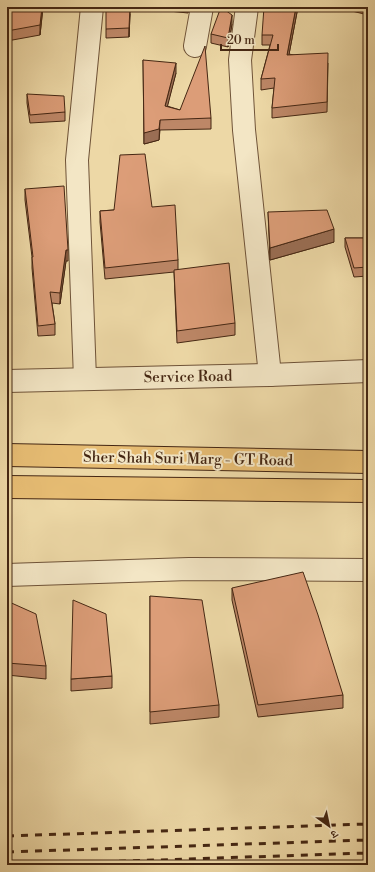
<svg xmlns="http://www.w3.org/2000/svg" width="375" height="872" font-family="'Libre Bodoni','Noto Serif Devanagari',serif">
  <rect width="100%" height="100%" fill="#edd8a6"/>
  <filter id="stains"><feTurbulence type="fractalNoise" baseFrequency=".005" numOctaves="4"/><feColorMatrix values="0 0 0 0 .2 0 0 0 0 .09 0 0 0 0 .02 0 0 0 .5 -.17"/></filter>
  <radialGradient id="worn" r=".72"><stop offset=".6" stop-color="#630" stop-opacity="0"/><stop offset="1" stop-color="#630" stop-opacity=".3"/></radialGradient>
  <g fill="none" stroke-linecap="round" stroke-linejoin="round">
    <g stroke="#6f5338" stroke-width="24">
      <g id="minor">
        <path d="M 247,7 L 240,60 L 244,130 L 270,375"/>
        <path d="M 195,46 L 202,7"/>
        <path d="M 85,379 L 77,160 L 92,7"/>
        <path d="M 7,381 L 270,375 L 368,371"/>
        <path d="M 7,575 L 189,569 L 368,570"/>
      </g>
    </g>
    <g stroke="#452713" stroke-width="24">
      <g id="major">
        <path d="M 7,455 L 368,462"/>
        <path d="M 7,487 L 368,491"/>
      </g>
    </g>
    <use href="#minor" stroke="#f3e6c5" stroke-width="22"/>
    <use href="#major" stroke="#e6bc73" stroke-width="22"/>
    <g stroke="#452713" stroke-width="3" stroke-dasharray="7 7" stroke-linecap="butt">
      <path d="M 7,836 L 368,824"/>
      <path d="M 7,852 L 368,840"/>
      <path d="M 7,865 L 368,853"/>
    </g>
  </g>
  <g fill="#bd8767" stroke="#452713">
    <path d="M 7,7 L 43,7 L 40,35 L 7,41 Z"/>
    <path d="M 169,7 L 189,7 L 188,13 L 169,11 Z"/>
    <path d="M 298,7 L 289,54 L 328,63 L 327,112 L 272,118 L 272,108 L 274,88 L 261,90 L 261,79 L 270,45 L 262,45 L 262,35 Z"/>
    <path d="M 336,7 L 364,7 L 364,14 Z"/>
    <path d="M 130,14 L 129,37 L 106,38 L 106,29 Z"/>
    <path d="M 232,24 L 228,47 L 211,43 L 211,34 Z"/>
    <path d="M 143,60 L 176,73 L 167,106 L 180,110 L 211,118 L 211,129 L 160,130 L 159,140 L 144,144 Z"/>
    <path d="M 27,94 L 65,112 L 65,121 L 30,123 L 27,103 Z"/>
    <path d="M 25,189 L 68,250 L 68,261 L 66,261 L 60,304 L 52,303 L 55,324 L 55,335 L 38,336 L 32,268 L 32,257 L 25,200 Z"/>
    <path d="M 152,207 L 178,260 L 178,270 L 235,323 L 235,335 L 177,343 L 174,272 L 105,279 L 100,222 L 100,211 Z"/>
    <path d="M 268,212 L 334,242 L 270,260 Z"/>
    <path d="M 345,238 L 368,238 L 368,276 L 354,277 L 345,247 Z"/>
    <path d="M 232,588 L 343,695 L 343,708 L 258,717 L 232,600 Z"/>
    <path d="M 150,596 L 219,705 L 219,717 L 150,724 Z"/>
    <path d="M 7,601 L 46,666 L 46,679 L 7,675 Z"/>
    <path d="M 112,676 L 112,688 L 71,691 L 71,679 Z"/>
  </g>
  <g fill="#9a6e54" stroke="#452713">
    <path d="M 42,7 L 43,7 L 40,35 L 40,25 Z"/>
    <path d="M 130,7 L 130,14 L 129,37 L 129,28 Z"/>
    <path d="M 296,7 L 298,7 L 287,65 L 287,55 Z"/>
    <path d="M 232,15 L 232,24 L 228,47 L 228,38 Z"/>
    <path d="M 176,63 L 176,73 L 165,116 L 165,106 Z"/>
    <path d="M 160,120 L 159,140 L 144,144 L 144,133 Z"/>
    <path d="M 334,229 L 334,242 L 270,260 L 270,248 Z"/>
    <path d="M 66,250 L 66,261 L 60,304 L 60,293 Z"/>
  </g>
  <g fill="#dc9d78" stroke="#452713">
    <path d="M 7,7 L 42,7 L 40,25 L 7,31 Z"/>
    <path d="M 106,7 L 130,7 L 129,28 L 106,29 Z"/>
    <path d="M 221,7 L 232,15 L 228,38 L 211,34 Z"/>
    <path d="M 264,7 L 296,7 L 287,55 L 328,53 L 327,102 L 272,108 L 275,78 L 261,79 L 273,35 L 262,35 Z"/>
    <path d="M 205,46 L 211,118 L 160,120 L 159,129 L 144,133 L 143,60 L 176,63 L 165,106 L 180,110 Z"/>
    <path d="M 27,94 L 64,96 L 65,112 L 30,115 Z"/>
    <path d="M 145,154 L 152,207 L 175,205 L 178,260 L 105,268 L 100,211 L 114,210 L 120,155 Z"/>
    <path d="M 64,186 L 68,250 L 66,250 L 60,293 L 50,292 L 55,324 L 38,326 L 32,257 L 33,257 L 25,189 Z"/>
    <path d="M 327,210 L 334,229 L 270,248 L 268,212 Z"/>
    <path d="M 345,238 L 368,238 L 368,267 L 354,268 Z"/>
    <path d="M 229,263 L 235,323 L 177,331 L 174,270 Z"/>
    <path d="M 303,572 L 318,615 L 343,695 L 258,705 L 232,588 Z"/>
    <path d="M 150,596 L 202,600 L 219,705 L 150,712 Z"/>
    <path d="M 73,600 L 106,614 L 112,676 L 71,679 Z"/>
    <path d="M 7,601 L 36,614 L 46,666 L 7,663 Z"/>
  </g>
  <g text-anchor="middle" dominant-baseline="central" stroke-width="4" stroke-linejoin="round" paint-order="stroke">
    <g font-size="15" fill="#452713" stroke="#f3e6c5">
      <text transform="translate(188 377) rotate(-1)">Service Road</text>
      <text transform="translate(188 459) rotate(1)">Sher Shah Suri Marg - GT Road</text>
    </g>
  </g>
  <rect width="375" height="872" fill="none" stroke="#edd8a6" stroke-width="24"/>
  <rect x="8" y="8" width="359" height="856" fill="none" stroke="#452713" stroke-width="2"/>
  <rect x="12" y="12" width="351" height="848" fill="none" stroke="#452713"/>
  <g transform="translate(329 826) rotate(147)" stroke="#f3e6c5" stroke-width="3" paint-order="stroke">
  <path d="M0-3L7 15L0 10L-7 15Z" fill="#452713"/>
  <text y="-6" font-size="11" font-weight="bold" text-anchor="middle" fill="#452713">उ</text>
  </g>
  <path d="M221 44v6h57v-6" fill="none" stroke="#452713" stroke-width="2"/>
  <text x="227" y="44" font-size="12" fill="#452713" stroke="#f3e6c5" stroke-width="3" paint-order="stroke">20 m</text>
  <rect width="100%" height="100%" filter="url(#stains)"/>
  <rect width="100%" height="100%" fill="url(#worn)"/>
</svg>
